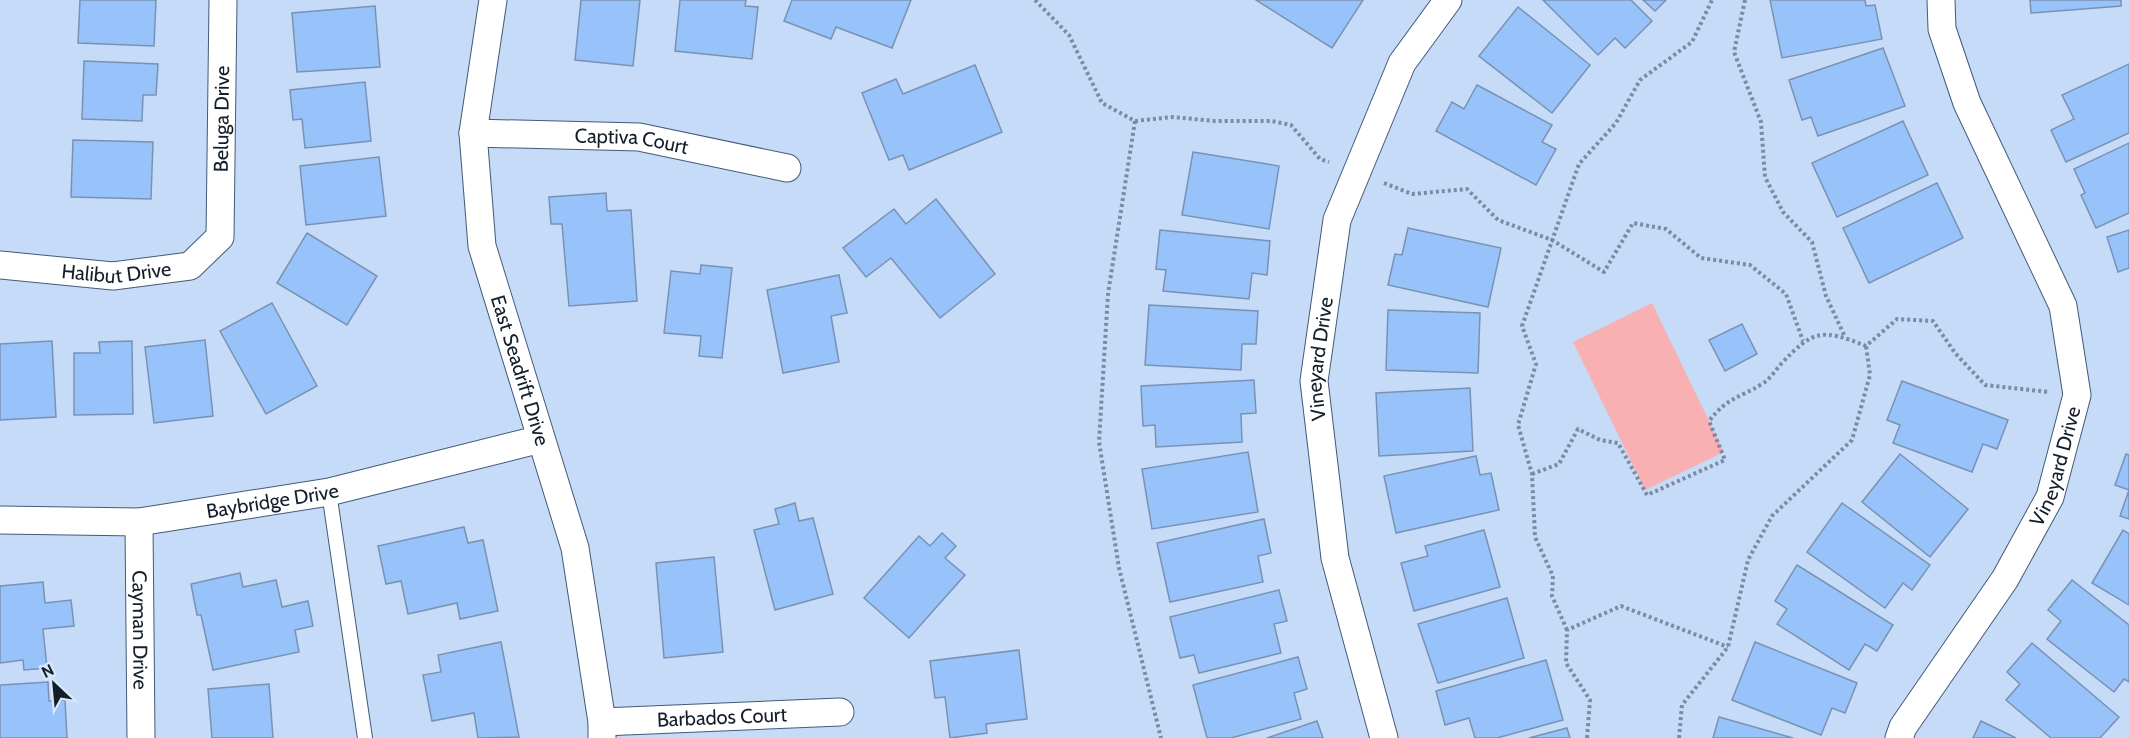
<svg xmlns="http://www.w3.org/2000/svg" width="2129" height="738" font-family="Cabin,sans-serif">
  <rect width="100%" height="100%" fill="#c5dbf8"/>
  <path fill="#f8b0b3" d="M 1652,303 L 1724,452 L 1645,490 L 1573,342 Z"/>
  <g fill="#98c2fa" stroke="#7992b4" stroke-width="1.5">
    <path d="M 80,0 L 156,0 L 154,46 L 78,43 Z"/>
    <path d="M 581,0 L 640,0 L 633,66 L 575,60 Z"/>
    <path d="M 680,0 L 746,0 L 745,6 L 758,7 L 752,59 L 675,51 Z"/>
    <path d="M 792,0 L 911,0 L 892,48 L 836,27 L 831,39 L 784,21 Z"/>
    <path d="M 1256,0 L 1363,0 L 1332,48 Z"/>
    <path d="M 1543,0 L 1631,0 L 1652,21 L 1625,48 L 1615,38 L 1598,55 Z"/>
    <path d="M 1643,0 L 1666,0 L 1655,11 Z"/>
    <path d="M 1770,0 L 1865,0 L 1866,6 L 1875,5 L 1882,39 L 1782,58 Z"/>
    <path d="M 2030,0 L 2121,0 L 2121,6 L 2031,13 Z"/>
    <path d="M 375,6 L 380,67 L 297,72 L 292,13 Z"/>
    <path d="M 1518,7 L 1590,65 L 1552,113 L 1479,56 Z"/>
    <path d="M 1883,48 L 1905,106 L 1818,136 L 1811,117 L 1802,120 L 1789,80 Z"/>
    <path d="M 84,61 L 158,64 L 156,95 L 143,95 L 142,121 L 82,119 Z"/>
    <path d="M 2129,64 L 2129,133 L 2066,162 L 2051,130 L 2074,119 L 2062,95 Z"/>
    <path d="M 975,65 L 1002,132 L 909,170 L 903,155 L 889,160 L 862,93 L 896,79 L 903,94 Z"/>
    <path d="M 365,82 L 371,141 L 305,148 L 302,119 L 293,120 L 290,90 Z"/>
    <path d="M 1477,85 L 1552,125 L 1542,142 L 1556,149 L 1536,185 L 1436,131 L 1452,102 L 1464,109 Z"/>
    <path d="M 1903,121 L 1928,175 L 1837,217 L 1812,163 Z"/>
    <path d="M 73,140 L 153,142 L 151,199 L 71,197 Z"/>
    <path d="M 2129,143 L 2129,213 L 2096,228 L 2081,195 L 2085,193 L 2074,169 Z"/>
    <path d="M 1193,152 L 1279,166 L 1269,229 L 1182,215 Z"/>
    <path d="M 379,157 L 386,216 L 306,225 L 300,166 Z"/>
    <path d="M 1937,183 L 1963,238 L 1869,283 L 1843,228 Z"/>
    <path d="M 606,193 L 607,211 L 631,210 L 637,301 L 569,306 L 562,224 L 551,224 L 549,197 Z"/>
    <path d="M 936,199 L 995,274 L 940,318 L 891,258 L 866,277 L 843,248 L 894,209 L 906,224 Z"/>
    <path d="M 1408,228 L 1501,248 L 1488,307 L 1388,285 L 1395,254 L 1402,255 Z"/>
    <path d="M 1160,230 L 1270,241 L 1267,275 L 1252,273 L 1249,299 L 1163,291 L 1166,270 L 1156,269 Z"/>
    <path d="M 2129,230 L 2129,268 L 2118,272 L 2107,237 Z"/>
    <path d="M 307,233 L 377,276 L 347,325 L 277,283 Z"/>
    <path d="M 701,265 L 732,268 L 722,358 L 699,356 L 701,336 L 664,333 L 671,271 L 700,274 Z"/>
    <path d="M 839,275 L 847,313 L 831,316 L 839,362 L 783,373 L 767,290 Z"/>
    <path d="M 272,303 L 317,386 L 266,414 L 220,331 Z"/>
    <path d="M 1149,305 L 1258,311 L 1256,344 L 1242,344 L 1241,370 L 1145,365 Z"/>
    <path d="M 1388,310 L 1480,313 L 1478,373 L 1386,370 Z"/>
    <path d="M 1742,324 L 1757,354 L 1725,371 L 1709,340 Z"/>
    <path d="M 205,340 L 213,416 L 154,423 L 145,347 Z"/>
    <path d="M 52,341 L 56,417 L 0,420 L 0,344 Z"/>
    <path d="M 132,341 L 133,414 L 74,415 L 74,353 L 100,353 L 99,342 Z"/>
    <path d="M 1254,380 L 1256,413 L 1241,414 L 1242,442 L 1156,447 L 1155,425 L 1143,426 L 1141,386 Z"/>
    <path d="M 1902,381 L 2008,420 L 1997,449 L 1983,444 L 1972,472 L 1893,443 L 1900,425 L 1887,420 Z"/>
    <path d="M 1470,388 L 1473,451 L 1379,456 L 1376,393 Z"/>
    <path d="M 1248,452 L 1258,512 L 1152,529 L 1142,469 Z"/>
    <path d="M 1900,454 L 1968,509 L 1930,557 L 1862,502 Z"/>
    <path d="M 2126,454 L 2129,455 L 2129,490 L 2115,485 Z"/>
    <path d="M 1476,456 L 1480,475 L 1491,473 L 1499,510 L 1396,533 L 1384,476 Z"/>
    <path d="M 2129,490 L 2129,519 L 2120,516 Z"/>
    <path d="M 795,503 L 799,521 L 813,518 L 833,594 L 775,610 L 754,530 L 779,524 L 775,509 Z"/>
    <path d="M 1842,503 L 1930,565 L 1912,590 L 1903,583 L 1885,608 L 1807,552 Z"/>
    <path d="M 1264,519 L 1271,553 L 1258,556 L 1263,582 L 1170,602 L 1157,543 Z"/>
    <path d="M 464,527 L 468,543 L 483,540 L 498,611 L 460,619 L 457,603 L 408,614 L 401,581 L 386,584 L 378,546 Z"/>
    <path d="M 1484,530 L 1500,587 L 1414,611 L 1401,563 L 1428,556 L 1425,546 Z"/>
    <path d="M 2123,530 L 2129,534 L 2129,605 L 2092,583 Z"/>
    <path d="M 942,533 L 956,546 L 945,558 L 965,575 L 909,638 L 864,598 L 919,536 L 930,546 Z"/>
    <path d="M 714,557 L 723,652 L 664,658 L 656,563 Z"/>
    <path d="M 1797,565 L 1893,625 L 1877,651 L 1865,644 L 1849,670 L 1777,624 L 1787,609 L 1775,601 Z"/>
    <path d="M 240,573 L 243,587 L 276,580 L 282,607 L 308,601 L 313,626 L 295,630 L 299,652 L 213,670 L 201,615 L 197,615 L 191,584 Z"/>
    <path d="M 2072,580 L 2129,625 L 2129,682 L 2124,679 L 2114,692 L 2047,639 L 2061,621 L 2048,610 Z"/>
    <path d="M 43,582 L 45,603 L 71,600 L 74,626 L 43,629 L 47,668 L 24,670 L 23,660 L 0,663 L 0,586 Z"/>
    <path d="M 1279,590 L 1287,621 L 1274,624 L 1281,653 L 1199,673 L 1194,655 L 1180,658 L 1170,617 Z"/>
    <path d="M 1507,598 L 1524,658 L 1438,683 L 1418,624 Z"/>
    <path d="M 501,642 L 519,737 L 478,738 L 474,713 L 432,721 L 423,675 L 441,672 L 438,655 Z"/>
    <path d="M 1755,642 L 1857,683 L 1845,713 L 1832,708 L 1821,735 L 1732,700 Z"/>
    <path d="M 2032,643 L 2119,717 L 2100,738 L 2051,738 L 2006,700 L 2020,684 L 2007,672 Z"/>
    <path d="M 1019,650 L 1027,719 L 986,724 L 987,733 L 950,738 L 945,697 L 935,698 L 930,661 Z"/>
    <path d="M 1298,657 L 1307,689 L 1294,693 L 1301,719 L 1231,738 L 1207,738 L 1193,685 Z"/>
    <path d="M 1546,660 L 1563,720 L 1497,738 L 1475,738 L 1469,718 L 1445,725 L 1436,691 Z"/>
    <path d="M 48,682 L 49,701 L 65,700 L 67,738 L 0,738 L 0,685 Z"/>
    <path d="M 269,684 L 273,738 L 212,738 L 208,689 Z"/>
    <path d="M 1719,717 L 1793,738 L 1713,738 Z"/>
    <path d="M 1317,721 L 1323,738 L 1267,738 Z"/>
    <path d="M 1981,721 L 2016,738 L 1973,738 Z"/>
    <path d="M 1567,728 L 1570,738 L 1529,738 Z"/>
  </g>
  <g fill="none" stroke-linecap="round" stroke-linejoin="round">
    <g stroke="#435a79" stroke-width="16">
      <path id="lane" d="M 329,492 L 365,738"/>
    </g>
    <g stroke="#435a79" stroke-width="29">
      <g id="street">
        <path id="s1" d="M 493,0 L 473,133 L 482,246 L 575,548 L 602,722 L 602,738"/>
        <path id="s2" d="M 473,133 L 639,137 L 787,168"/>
        <path id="s3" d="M 0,265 L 113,276 L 190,266 L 220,237 L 223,0"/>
        <path id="s4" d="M 0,520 L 139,522 L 329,492 L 541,439"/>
        <path id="s5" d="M 139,522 L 141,738"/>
        <path id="s6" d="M 602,722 L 840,712"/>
        <path id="s7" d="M 1384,738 L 1335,558 L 1314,381 L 1337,220 L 1402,63 L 1448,0"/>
        <path id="s8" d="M 1899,738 L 1903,727 L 2005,579 L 2050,497 L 2077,395 L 2063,306 L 1967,103 L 1942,29 L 1941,0"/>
      </g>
    </g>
    <g stroke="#7b8ca2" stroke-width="4" stroke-dasharray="3 3" stroke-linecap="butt">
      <path d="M 1035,0 L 1069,35 L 1102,103 L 1135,121 L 1108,294 L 1099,442 L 1119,568 L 1161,738"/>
      <path d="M 1745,0 L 1734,52 L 1761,122 L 1765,177 L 1783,212 L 1812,242 L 1826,296 L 1845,337"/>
      <path d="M 1135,121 L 1173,117 L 1214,121 L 1272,121 L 1291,125 L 1320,159 L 1329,162"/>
      <path d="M 1384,183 L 1412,194 L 1467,189 L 1498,220 L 1552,240 L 1604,272 L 1633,223 L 1666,229 L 1701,258 L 1750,265 L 1786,294 L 1803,341"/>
      <path d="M 1532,474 L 1559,464 L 1578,429 L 1600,440 L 1618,443 L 1647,495 L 1725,460 L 1709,421 C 1729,396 1738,399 1762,384 C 1769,380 1775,371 1781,364 C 1813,330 1821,328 1866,346 L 1897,319 L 1933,321 L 1955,353 L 1985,385 L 2049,392"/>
      <path d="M 1567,630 L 1552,596 L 1553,576 L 1535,537 L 1532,474 L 1518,425 L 1536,364 L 1522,326 L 1579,164 L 1616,123 L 1640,80 L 1692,42 L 1712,0"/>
      <path d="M 1587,738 L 1590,700 L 1566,663 L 1567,630 L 1621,606 L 1728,647"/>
      <path d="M 1679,738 L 1682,705 L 1728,647 L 1748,560 L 1772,516 L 1852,440 L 1870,375 L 1866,346"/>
    </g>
    <use href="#lane" stroke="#fff" stroke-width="14"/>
    <use href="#street" stroke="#fff" stroke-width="27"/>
  </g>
  <g text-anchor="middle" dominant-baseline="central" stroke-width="5" stroke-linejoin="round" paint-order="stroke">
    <g font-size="20" fill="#141d2a" stroke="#d7e7fe">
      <text stroke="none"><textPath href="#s3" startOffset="351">Beluga Drive</textPath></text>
      <text stroke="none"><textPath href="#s2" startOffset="159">Captiva Court</textPath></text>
      <text stroke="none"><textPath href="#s3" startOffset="117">Halibut Drive</textPath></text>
      <text stroke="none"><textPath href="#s7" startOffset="387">Vineyard Drive</textPath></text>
      <text stroke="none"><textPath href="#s1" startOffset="378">East Seadrift Drive</textPath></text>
      <text stroke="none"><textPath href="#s8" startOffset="316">Vineyard Drive</textPath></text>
      <text stroke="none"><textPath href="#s4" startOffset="274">Baybridge Drive</textPath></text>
      <text stroke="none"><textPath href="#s5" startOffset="108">Cayman Drive</textPath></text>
      <text stroke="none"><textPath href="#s6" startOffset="120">Barbados Court</textPath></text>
    </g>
  </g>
  <g transform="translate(54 684) rotate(334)" stroke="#d7e7fe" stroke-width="4.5" paint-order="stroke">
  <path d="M0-4.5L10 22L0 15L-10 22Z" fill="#141d2a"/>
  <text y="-9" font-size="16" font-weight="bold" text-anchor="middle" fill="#141d2a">N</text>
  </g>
</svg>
